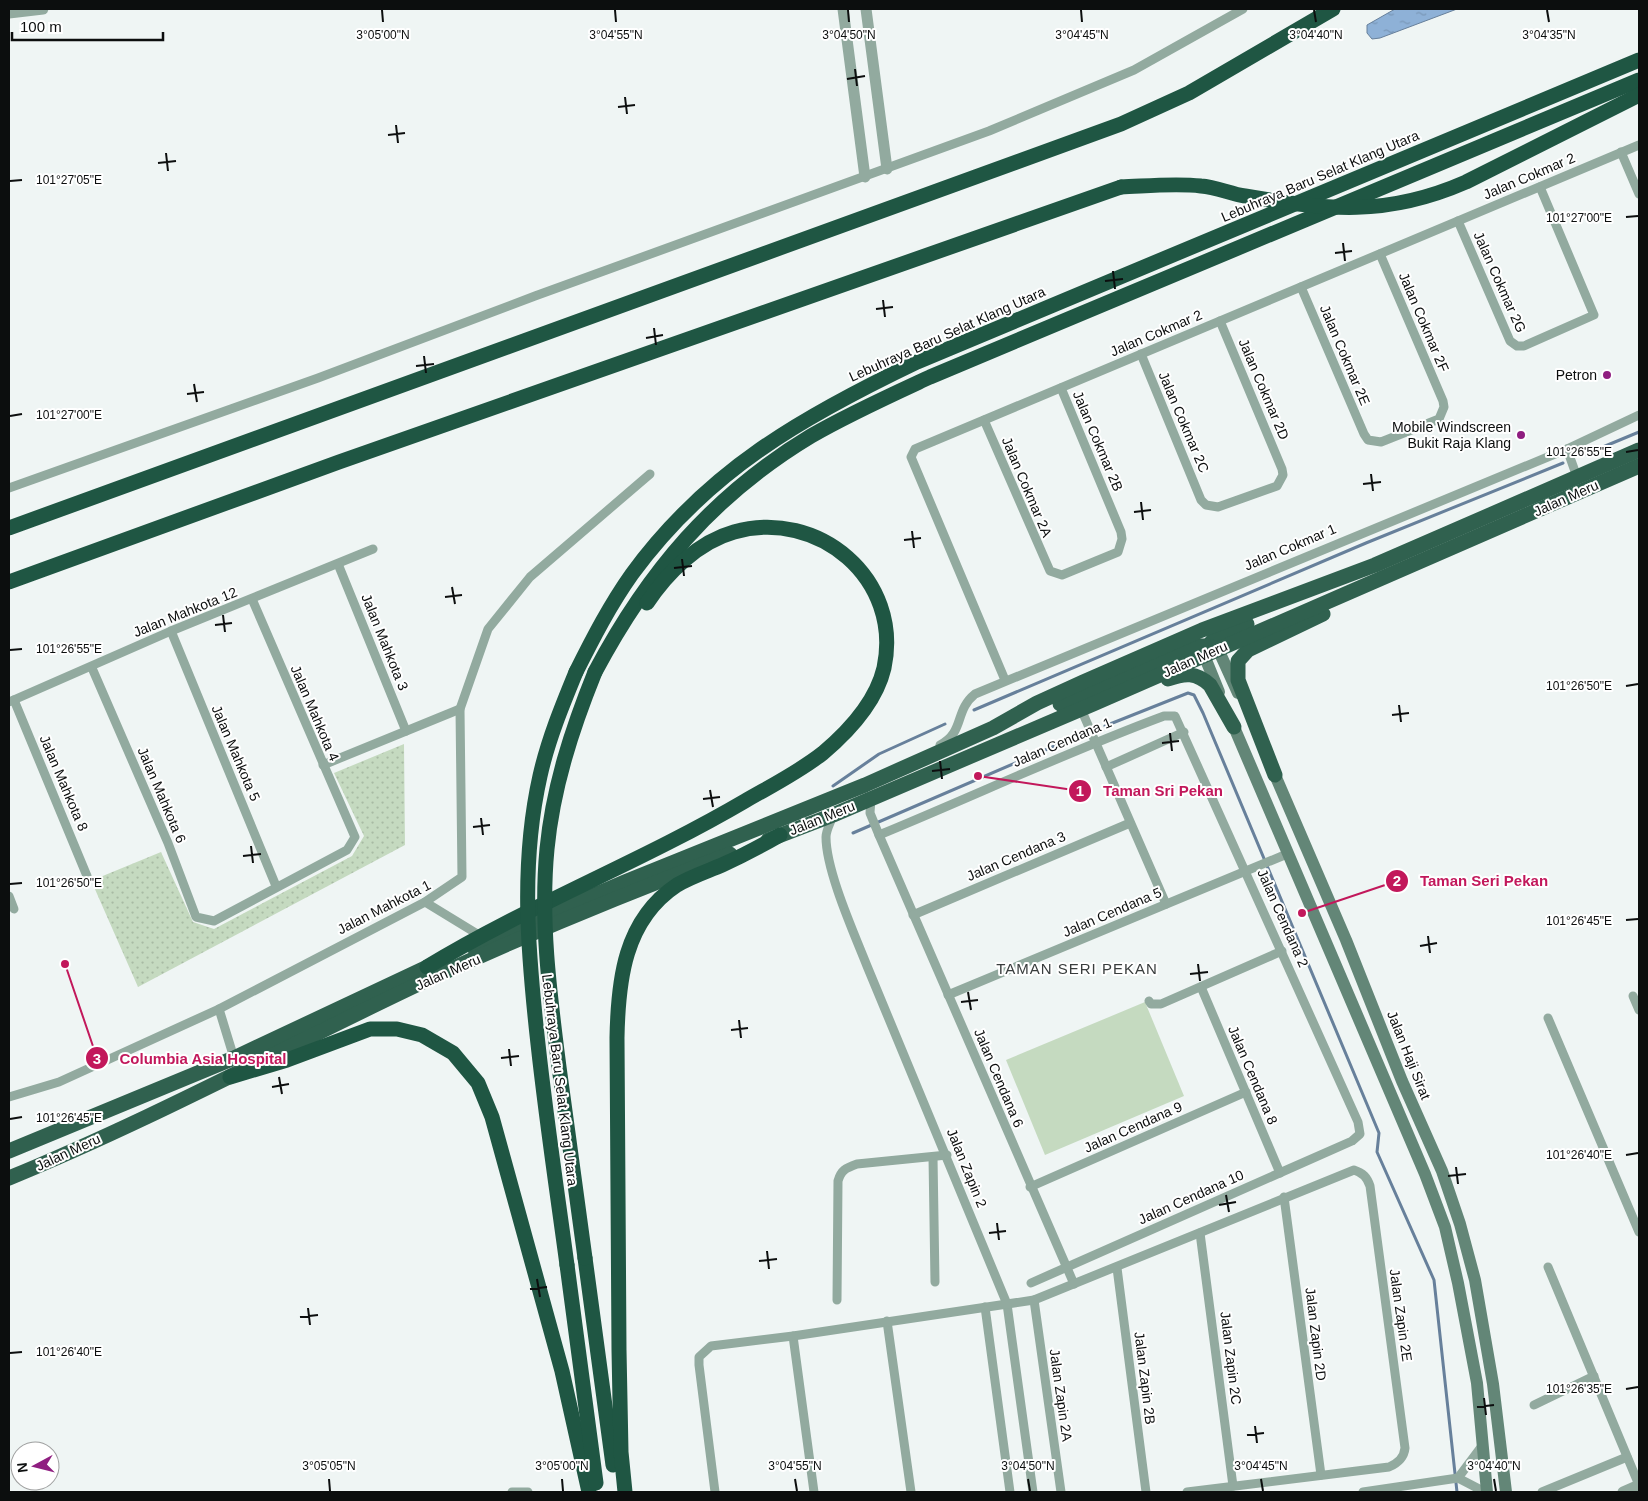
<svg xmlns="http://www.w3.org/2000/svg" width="1648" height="1501" font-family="Helvetica,sans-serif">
  <defs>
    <pattern id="grass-dots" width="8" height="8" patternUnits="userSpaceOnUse" patternTransform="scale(1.25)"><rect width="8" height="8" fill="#c5dac0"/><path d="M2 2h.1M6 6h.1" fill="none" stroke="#a8baa4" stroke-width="1.8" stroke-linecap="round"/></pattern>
    <pattern id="water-ripples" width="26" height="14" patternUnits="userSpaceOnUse" patternTransform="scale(1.25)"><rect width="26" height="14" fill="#8eb1d7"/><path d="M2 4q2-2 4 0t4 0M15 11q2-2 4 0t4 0" fill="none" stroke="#7997b7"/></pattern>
  </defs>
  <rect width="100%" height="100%" fill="#eff5f4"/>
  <path fill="url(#grass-dots)" d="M 404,744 L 405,845 L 138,987 L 94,887 L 93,880 L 161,852 L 193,922 L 214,929 L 352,856 L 364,836 L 334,773 Z"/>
  <path fill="#c5dac0" d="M 1145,1002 L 1184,1096 L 1045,1155 L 1006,1060 Z"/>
  <path fill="url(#water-ripples)" stroke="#67809b" d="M 1395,9 L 1457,9 L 1380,38 L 1372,39 L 1367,33 L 1367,25 Z"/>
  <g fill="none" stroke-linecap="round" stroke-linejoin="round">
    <g stroke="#67809b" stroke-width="3">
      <path d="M 1586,454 L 1639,432"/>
      <path d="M 974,710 L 1366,543 L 1563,463"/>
      <path d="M 1105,726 L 1188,693 L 1194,695 L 1203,713 L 1379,1133 L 1377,1152 L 1434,1280 L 1457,1492"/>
      <path d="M 833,786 L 879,754 L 945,724"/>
      <path d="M 853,833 L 1080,735"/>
    </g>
    <g stroke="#92aa9f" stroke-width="9">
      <path d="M 1621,152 L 1639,194"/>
      <path d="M 1458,221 L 1510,341 L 1517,346 L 1524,346 L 1594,315 L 1540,187"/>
      <path d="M 1301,287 L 1364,434 L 1368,440 L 1381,442 L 1439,419 L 1444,407 L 1443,401 L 1380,254"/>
      <path d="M 1141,354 L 1201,500 L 1206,505 L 1218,507 L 1277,486 L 1283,475 L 1282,469 L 1220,321"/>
      <path d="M 984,420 L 1050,571 L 1062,575 L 1118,552 L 1122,539 L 1121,532 L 1061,388"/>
      <path d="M 1567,449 L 1577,477"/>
      <path d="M 9,488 L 318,378 L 535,296 L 989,131 L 1134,70 L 1243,9"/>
      <path d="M 338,564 L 406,731"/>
      <path d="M 171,631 L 276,886"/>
      <path d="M 92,668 L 168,843 L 196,917 L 214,921 L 347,850 L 355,837 L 252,599"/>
      <path d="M 1005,680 L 911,457 L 915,449 L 1639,145"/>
      <path d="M 14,700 L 87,876"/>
      <path d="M 9,702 L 171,631 L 373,549"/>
      <path d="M 1081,709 L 1166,904"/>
      <path d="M 940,745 C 965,732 954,711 975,694 L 1567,449 L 1639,415"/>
      <path d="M 323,765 L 460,709"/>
      <path d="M 1106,767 L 1184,732"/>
      <path d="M 871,798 L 870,813 L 879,835 L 1074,1284"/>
      <path d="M 833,815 C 831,822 826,830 826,837 C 826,871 854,933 867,966 L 1007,1304 L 1033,1492"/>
      <path d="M 879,835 C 974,796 1067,752 1164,716 L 1175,716 L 1358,1122 L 1360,1134 L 1352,1141 L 1031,1283"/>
      <path d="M 9,896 L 14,909"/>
      <path d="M 425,902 L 479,935"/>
      <path d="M 913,915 L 1130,823"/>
      <path d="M 1201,987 L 1280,1173"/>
      <path d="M 948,995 L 1287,854"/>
      <path d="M 1633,996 L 1639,1010"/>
      <path d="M 1149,1001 L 1151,1004 L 1161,1004 L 1282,951"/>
      <path d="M 219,1009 L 234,1058"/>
      <path d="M 1548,1018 L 1639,1232"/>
      <path d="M 9,1097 L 59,1082 L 219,1009 L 425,902 L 462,877 L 460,709 L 488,629 L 530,577 L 650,474"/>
      <path d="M 933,1157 L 935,1282"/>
      <path d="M 1030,1187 L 1246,1092"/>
      <path d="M 1284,1197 L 1321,1475"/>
      <path d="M 1200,1233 L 1233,1486"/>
      <path d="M 1548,1267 L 1639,1485"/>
      <path d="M 1117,1268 L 1146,1492"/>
      <path d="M 837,1300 L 838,1181 C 841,1170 846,1168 857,1164 L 947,1155"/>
      <path d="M 1034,1300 L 1061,1492"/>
      <path d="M 985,1307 L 1010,1492"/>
      <path d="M 887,1321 L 911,1492"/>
      <path d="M 793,1336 L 814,1492"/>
      <path d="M 1534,1405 L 1594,1376"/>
      <path d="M 1458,1478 L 1482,1446"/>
      <path d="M 512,1492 L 528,1492"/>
      <path d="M 715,1492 L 699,1365 L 699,1357 L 711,1346 L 793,1336 L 1034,1300 L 1354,1170 C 1363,1173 1367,1177 1370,1186 L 1405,1448 C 1404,1458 1398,1463 1389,1467 L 1187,1492"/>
      <path d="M 1363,1492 L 1458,1478 L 1485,1492"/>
      <path d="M 1542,1492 L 1627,1457"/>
    </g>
    <g stroke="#92aa9f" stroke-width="11">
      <path d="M 843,9 L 865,177"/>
      <path d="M 866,9 L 887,169"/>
      <path d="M 9,13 L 43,9"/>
      <path d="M 1623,1492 L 1639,1485"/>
    </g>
    <g stroke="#638677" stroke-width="12">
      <path d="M 1218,649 L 1238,693"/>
      <path d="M 1204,655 L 1219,692"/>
      <path d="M 1231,720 L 1425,1174 L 1445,1227 L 1458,1283 L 1477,1383 L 1487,1492"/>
      <path d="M 1272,768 L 1346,940 L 1402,1081 L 1442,1171 L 1460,1224 L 1475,1280 L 1493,1384 L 1506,1492"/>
    </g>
    <g stroke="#30614f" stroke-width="15">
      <path d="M 1204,651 L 1214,639 L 1247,624"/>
      <path d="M 1168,679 C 1185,673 1196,672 1210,685 L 1234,727"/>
      <path d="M 1060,704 L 1192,646 L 1207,646 L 1218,649"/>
      <path d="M 1275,775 L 1238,680 L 1238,661 L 1248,650 L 1323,614"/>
      <path d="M 768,840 L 833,815 L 1093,704 L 1639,466"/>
      <path d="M 473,947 L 625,882 L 865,785 L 993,728 L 1037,703 L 1083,682 L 1202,630 L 1375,565 L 1639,450"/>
      <path d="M 9,1151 L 234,1058 L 438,962"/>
      <path d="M 9,1178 C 151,1120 287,1046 425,981 C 525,935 627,893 730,854"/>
    </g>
    <g stroke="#1f5643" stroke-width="15">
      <path d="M 9,528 L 1121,124 L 1189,93 L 1333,9"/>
      <path d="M 9,582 L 339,462 L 1121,187"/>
      <path d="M 576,672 C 593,638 610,605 632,574 C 708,470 804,416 917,362 L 1639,60"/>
      <path d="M 595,672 C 648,572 713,495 811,436 C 849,414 889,396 930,377 L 1639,80"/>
      <path d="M 427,967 C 529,905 641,862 745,801 C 771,786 799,772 823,753 C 849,731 876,702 884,668 C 903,579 818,508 734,532 C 698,542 667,573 647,603"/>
      <path d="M 230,1077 L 287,1060 L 370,1029 L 397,1029 L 422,1035 L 453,1053 L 478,1083 L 492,1117 L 562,1371 L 589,1492"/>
      <path d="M 585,1258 L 613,1465"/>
      <path d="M 567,1265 L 596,1483"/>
      <path d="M 625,1492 L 621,1452 L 619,1350 L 617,1038 C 618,981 624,920 677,885 C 690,877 708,871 722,865 C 742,856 761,846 780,835"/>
    </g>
    <g stroke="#1f5643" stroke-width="15">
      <path d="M 1121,187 C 1147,186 1175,183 1201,186 C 1216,187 1231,194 1245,196 C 1328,210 1386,217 1466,182 L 1639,95"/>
      <path d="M 585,1258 C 576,1195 568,1131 559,1067 C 550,996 540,922 547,849 C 553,787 572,729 595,672"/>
      <path d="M 567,1265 C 557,1191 546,1118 538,1044 C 528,954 520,865 540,776 C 548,740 562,706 576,672"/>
    </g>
  </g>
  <path fill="none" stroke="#0c0e0e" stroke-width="2" d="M 382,10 L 383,22M 615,10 L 616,22M 848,10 L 849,22M 1081,10 L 1082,22M 1314,10 L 1316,22M 1547,10 L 1549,22M 855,69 L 857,86M 847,79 L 865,76M 625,97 L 627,114M 618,107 L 635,105M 396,125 L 398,143M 388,135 L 405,133M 166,153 L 168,171M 158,163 L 176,161M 10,181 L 22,180M 1626,217 L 1638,216M 1343,243 L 1345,261M 1335,253 L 1352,251M 1113,271 L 1115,289M 1105,281 L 1123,279M 883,300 L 885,317M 876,309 L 893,307M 654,328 L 656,345M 646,338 L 663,335M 424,356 L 426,373M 416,366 L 434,364M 194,384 L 197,402M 187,394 L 204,392M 10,416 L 22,414M 1626,452 L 1638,450M 1371,474 L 1373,491M 1363,484 L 1381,482M 1141,502 L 1143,520M 1134,512 L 1151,510M 912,531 L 914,548M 904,540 L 921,538M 682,559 L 684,576M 674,568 L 692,566M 452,587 L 455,604M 445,597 L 462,595M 223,615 L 225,632M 215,625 L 232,623M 10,650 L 22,649M 1626,686 L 1638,684M 1399,705 L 1401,722M 1392,715 L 1409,713M 1170,733 L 1172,751M 1162,743 L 1179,741M 940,761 L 942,779M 932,771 L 950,769M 710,790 L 713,807M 703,799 L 720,797M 481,818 L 483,835M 473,827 L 490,825M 251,846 L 253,863M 243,856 L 261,854M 10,884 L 22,883M 1626,920 L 1638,919M 1428,936 L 1430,953M 1420,946 L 1437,943M 1198,964 L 1200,981M 1190,974 L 1208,972M 968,992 L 971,1010M 961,1002 L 978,1000M 739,1020 L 741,1038M 731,1030 L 748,1028M 509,1049 L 511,1066M 501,1058 L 519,1056M 279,1077 L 282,1094M 272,1087 L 289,1084M 10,1119 L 22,1117M 1626,1155 L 1638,1153M 1456,1167 L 1458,1184M 1448,1176 L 1466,1174M 1226,1195 L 1229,1212M 1219,1205 L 1236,1202M 997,1223 L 999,1240M 989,1233 L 1006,1231M 767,1251 L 769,1269M 759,1261 L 777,1259M 537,1279 L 540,1297M 530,1289 L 547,1287M 308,1308 L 310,1325M 300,1317 L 318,1315M 10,1353 L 22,1352M 1626,1389 L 1638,1387M 1484,1398 L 1486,1415M 1477,1407 L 1494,1405M 1255,1426 L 1257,1443M 1247,1435 L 1264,1433M 329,1479 L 330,1491M 562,1479 L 563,1491M 795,1479 L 797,1491M 1028,1479 L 1030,1491M 1261,1479 L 1263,1491M 1494,1479 L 1496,1491"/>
  <g fill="#8f1e80" stroke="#fff" stroke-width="2">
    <circle cx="1607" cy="375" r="5"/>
    <circle cx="1521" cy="435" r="5"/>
  </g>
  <g text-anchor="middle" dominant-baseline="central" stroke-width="4" stroke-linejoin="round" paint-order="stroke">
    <g font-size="14" fill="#0c0e0e" stroke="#fff">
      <text transform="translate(1320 176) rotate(-23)">Lebuhraya Baru Selat Klang Utara</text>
      <text transform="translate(1529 176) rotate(-23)">Jalan Cokmar 2</text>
      <text transform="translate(1500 282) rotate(66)">Jalan Cokmar 2G</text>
      <text transform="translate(1424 322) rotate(67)">Jalan Cokmar 2F</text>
      <text transform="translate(1156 333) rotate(-23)">Jalan Cokmar 2</text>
      <text transform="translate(947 334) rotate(-24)">Lebuhraya Baru Selat Klang Utara</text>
      <text transform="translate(1345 355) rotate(67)">Jalan Cokmar 2E</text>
      <text transform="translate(1264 389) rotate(67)">Jalan Cokmar 2D</text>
      <text transform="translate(1184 422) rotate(67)">Jalan Cokmar 2C</text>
      <text transform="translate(1098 441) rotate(67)">Jalan Cokmar 2B</text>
      <text transform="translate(1027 487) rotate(67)">Jalan Cokmar 2A</text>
      <text transform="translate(1566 498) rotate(-24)">Jalan Meru</text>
      <text transform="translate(1290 547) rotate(-23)">Jalan Cokmar 1</text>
      <text transform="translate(185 612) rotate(-22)">Jalan Mahkota 12</text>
      <text transform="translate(385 642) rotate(68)">Jalan Mahkota 3</text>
      <text transform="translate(1195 659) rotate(-24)">Jalan Meru</text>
      <text transform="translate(315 713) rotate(67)">Jalan Mahkota 4</text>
      <text transform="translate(1062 742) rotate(-23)">Jalan Cendana 1</text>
      <text transform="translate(236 753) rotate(67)">Jalan Mahkota 5</text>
      <text transform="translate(64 783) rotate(67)">Jalan Mahkota 8</text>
      <text transform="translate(162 795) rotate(67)">Jalan Mahkota 6</text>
      <text transform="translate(822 818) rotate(-22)">Jalan Meru</text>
      <text transform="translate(1016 856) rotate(-23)">Jalan Cendana 3</text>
      <text transform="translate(384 907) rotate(-27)">Jalan Mahkota 1</text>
      <text transform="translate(1112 912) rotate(-23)">Jalan Cendana 5</text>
      <text transform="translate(1283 918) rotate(66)">Jalan Cendana 2</text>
      <text transform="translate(448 972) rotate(-24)">Jalan Meru</text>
      <text transform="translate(1409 1055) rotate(68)">Jalan Haji Sirat</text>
      <text transform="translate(1253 1075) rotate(67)">Jalan Cendana 8</text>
      <text transform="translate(999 1078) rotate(67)">Jalan Cendana 6</text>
      <text transform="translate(560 1080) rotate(83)">Lebuhraya Baru Selat Klang Utara</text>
      <text transform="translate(1133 1127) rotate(-24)">Jalan Cendana 9</text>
      <text transform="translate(68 1152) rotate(-25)">Jalan Meru</text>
      <text transform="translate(967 1168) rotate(68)">Jalan Zapin 2</text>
      <text transform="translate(1191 1197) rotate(-24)">Jalan Cendana 10</text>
      <text transform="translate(1401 1315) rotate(82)">Jalan Zapin 2E</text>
      <text transform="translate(1316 1334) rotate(83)">Jalan Zapin 2D</text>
      <text transform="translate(1231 1358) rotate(83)">Jalan Zapin 2C</text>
      <text transform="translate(1145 1378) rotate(83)">Jalan Zapin 2B</text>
      <text transform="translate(1061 1395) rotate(82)">Jalan Zapin 2A</text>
    </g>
    <g font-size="14" fill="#0c0e0e" stroke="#fff" text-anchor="end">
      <text x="1597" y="375">Petron</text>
      <text x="1511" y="427">Mobile Windscreen<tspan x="1511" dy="16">Bukit Raja Klang</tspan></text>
    </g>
    <g font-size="15" letter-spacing="1" fill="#393d3d" stroke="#fff">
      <text x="1077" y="968">TAMAN SERI PEKAN</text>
    </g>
  </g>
  <g font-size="12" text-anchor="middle" fill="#0c0e0e" stroke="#fff" stroke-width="4" stroke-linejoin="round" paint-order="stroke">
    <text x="383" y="39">3°05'00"N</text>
    <text x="616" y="39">3°04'55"N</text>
    <text x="849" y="39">3°04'50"N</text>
    <text x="1082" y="39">3°04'45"N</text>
    <text x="1316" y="39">3°04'40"N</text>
    <text x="1549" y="39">3°04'35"N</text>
    <text x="69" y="184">101°27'05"E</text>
    <text x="1579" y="222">101°27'00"E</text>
    <text x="69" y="419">101°27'00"E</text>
    <text x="1579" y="456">101°26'55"E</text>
    <text x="69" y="653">101°26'55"E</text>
    <text x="1579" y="690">101°26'50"E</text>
    <text x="69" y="887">101°26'50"E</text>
    <text x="1579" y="925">101°26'45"E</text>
    <text x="69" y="1122">101°26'45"E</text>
    <text x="1579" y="1159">101°26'40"E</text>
    <text x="69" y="1356">101°26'40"E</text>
    <text x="1579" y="1393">101°26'35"E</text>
    <text x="329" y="1470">3°05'05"N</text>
    <text x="562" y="1470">3°05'00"N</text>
    <text x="795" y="1470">3°04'55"N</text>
    <text x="1028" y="1470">3°04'50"N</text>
    <text x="1261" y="1470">3°04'45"N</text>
    <text x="1494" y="1470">3°04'40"N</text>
  </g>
  <path fill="none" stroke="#c2185b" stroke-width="2" d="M978 776L1080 791M1302 913L1397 881M65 964L97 1058"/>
  <g fill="#c2185b" stroke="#fff" stroke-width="2">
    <circle cx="978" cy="776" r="5"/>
    <circle cx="1302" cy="913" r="5"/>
    <circle cx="65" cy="964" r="5"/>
    <circle cx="1080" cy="791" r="12"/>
    <circle cx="1397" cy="881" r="12"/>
    <circle cx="97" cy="1058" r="12"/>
  </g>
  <g font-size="15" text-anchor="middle" font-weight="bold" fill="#fff">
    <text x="1080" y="796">1</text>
    <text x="1397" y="886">2</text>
    <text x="97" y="1064">3</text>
  </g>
  <g font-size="15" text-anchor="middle" font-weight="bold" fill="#c2185b" stroke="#fff" stroke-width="4" stroke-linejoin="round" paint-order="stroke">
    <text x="1163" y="796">Taman Sri Pekan</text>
    <text x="1484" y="886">Taman Seri Pekan</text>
    <text x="203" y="1064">Columbia Asia Hospital</text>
  </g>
  <rect width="1648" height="1501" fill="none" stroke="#0c0e0e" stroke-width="20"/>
  <g transform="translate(35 1466) rotate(263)"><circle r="24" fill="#ffffff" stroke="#9e9f9f"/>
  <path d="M0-4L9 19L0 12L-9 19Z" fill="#8f1e80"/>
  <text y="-8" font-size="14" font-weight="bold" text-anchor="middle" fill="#0c0e0e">N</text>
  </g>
  <path d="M12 32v8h151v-8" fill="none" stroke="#0c0e0e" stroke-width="2.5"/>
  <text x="20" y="32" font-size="15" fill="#0c0e0e" stroke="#ffffff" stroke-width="4" paint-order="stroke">100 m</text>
</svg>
